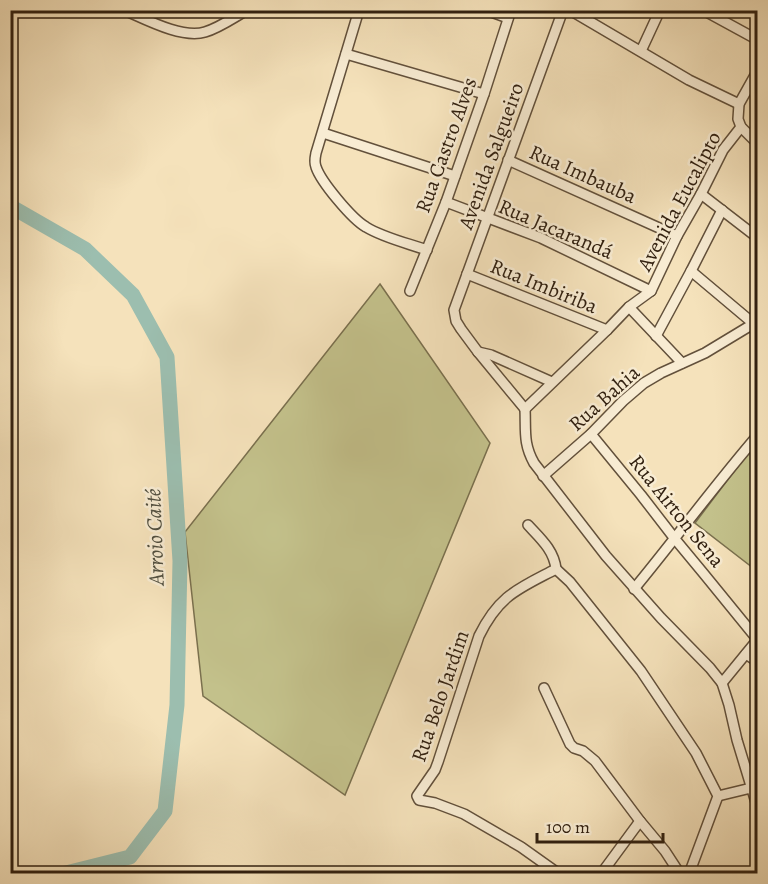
<svg xmlns="http://www.w3.org/2000/svg" width="768" height="884" font-family="Alegreya,serif">
  <rect width="100%" height="100%" fill="#f5e2bb"/>
  <filter id="stains"><feTurbulence type="fractalNoise" baseFrequency=".00333" numOctaves="4"/><feColorMatrix values="0 0 0 0 .2 0 0 0 0 .09 0 0 0 0 .02 0 0 0 .5 -.17"/></filter>
  <radialGradient id="worn" r=".72"><stop offset=".6" stop-color="#630" stop-opacity="0"/><stop offset="1" stop-color="#630" stop-opacity=".3"/></radialGradient>
  <g fill="#c3c18b" stroke="#7a704e" stroke-width="1.5">
    <path d="M 380,284 L 490,443 L 345,795 L 203,696 L 185,532 Z"/>
    <path d="M 757,441 L 757,571 L 695,523 Z"/>
  </g>
  <g fill="none" stroke-linecap="round" stroke-linejoin="round">
    <path stroke="#9cbeaf" stroke-width="15" d="M 10,206 L 85,249 L 133,295 L 167,357 L 180,561 L 177,705 L 165,811 L 130,857 L 62,874"/>
    <g stroke="#62503b" stroke-width="12">
      <g id="street">
        <path d="M 124,10 C 145,19 182,39 205,32 C 219,28 233,18 247,10"/>
        <path d="M 359,10 L 316,153 C 315,158 314,162 316,167 C 321,182 352,219 366,227 C 384,238 407,243 427,250"/>
        <path d="M 486,10 L 508,18"/>
        <path d="M 570,10 L 689,80 L 739,104"/>
        <path d="M 703,10 L 758,40"/>
        <path d="M 641,51 L 660,10"/>
        <path d="M 346,54 L 484,94"/>
        <path d="M 741,127 L 758,144"/>
        <path d="M 323,133 L 455,176"/>
        <path d="M 508,160 L 677,236"/>
        <path d="M 701,194 L 758,238"/>
        <path d="M 446,202 L 541,238 L 651,291"/>
        <path d="M 691,271 L 754,324"/>
        <path d="M 467,274 L 607,330"/>
        <path d="M 410,291 L 446,202 L 484,94 L 511,10"/>
        <path d="M 629,307 L 682,363"/>
        <path d="M 656,336 L 691,271 L 722,210"/>
        <path d="M 478,352 L 491,355 L 552,382"/>
        <path d="M 525,409 C 526,431 523,443 534,463 L 606,556 L 661,618 L 710,668 L 722,683 L 729,705 L 737,740 L 758,809"/>
        <path d="M 525,409 L 478,352 L 461,329 L 456,321 L 454,310 L 563,10"/>
        <path d="M 525,409 L 607,330 L 629,307 L 651,291 L 677,236 L 701,194 L 723,150 L 741,127 L 738,119 L 739,104 L 758,70"/>
        <path d="M 591,434 L 641,495 L 675,539 L 704,574 L 757,639"/>
        <path d="M 543,476 L 591,434 L 623,401 L 644,383 L 661,373 L 705,353 L 758,321"/>
        <path d="M 528,525 C 540,538 554,550 556,569"/>
        <path d="M 556,569 C 518,589 499,595 479,636 L 438,762 L 435,770 L 417,796 L 419,800 L 435,803 L 464,814 L 521,847 L 559,874"/>
        <path d="M 556,569 L 570,582 L 641,671 L 696,753 L 718,796 L 689,874"/>
        <path d="M 634,589 C 676,538 715,485 758,435"/>
        <path d="M 746,654 L 758,662"/>
        <path d="M 722,683 L 758,639"/>
        <path d="M 544,688 L 570,744 L 574,748 L 583,751 L 595,761 L 640,821 L 665,851 L 680,874"/>
        <path d="M 718,796 L 751,788"/>
        <path d="M 601,874 L 640,821"/>
      </g>
    </g>
    <use href="#street" stroke="#f8ecd3" stroke-width="9"/>
  </g>
  <g text-anchor="middle" dominant-baseline="central" stroke-width="5" stroke-linejoin="round" paint-order="stroke">
    <g font-size="21" fill="#312010" stroke="#f8ecd3">
      <text transform="translate(446 145) rotate(-70)">Rua Castro Alves</text>
      <text transform="translate(491 156) rotate(-70)">Avenida Salgueiro</text>
      <text transform="translate(583 174) rotate(24)">Rua Imbauba</text>
      <text transform="translate(679 201) rotate(-62)">Avenida Eucalipto</text>
      <text transform="translate(556 229) rotate(23)">Rua Jacarandá</text>
      <text transform="translate(544 286) rotate(22)">Rua Imbiriba</text>
      <text transform="translate(604 398) rotate(-42)">Rua Bahia</text>
      <text transform="translate(677 511) rotate(51)">Rua Airton Sena</text>
      <text transform="translate(440 696) rotate(-71)">Rua Belo Jardim</text>
    </g>
    <g font-size="22" font-style="italic" fill="#514f40" stroke="#f8ecd3">
      <text transform="translate(155 537) rotate(-92)">Arroio Caité</text>
    </g>
  </g>
  <rect width="768" height="884" fill="none" stroke="#f5e2bb" stroke-width="36"/>
  <rect x="12" y="12" width="744" height="860" fill="none" stroke="#312010" stroke-width="3"/>
  <rect x="18" y="18" width="732" height="848" fill="none" stroke="#312010" stroke-width="1.5"/>
  <path d="M537 833v9h126v-9" fill="none" stroke="#312010" stroke-width="3"/>
  <text x="546" y="833" font-size="18" fill="#312010" stroke="#f8ecd3" stroke-width="4.5" paint-order="stroke">100 m</text>
  <rect width="100%" height="100%" filter="url(#stains)"/>
  <rect width="100%" height="100%" fill="url(#worn)"/>
</svg>
